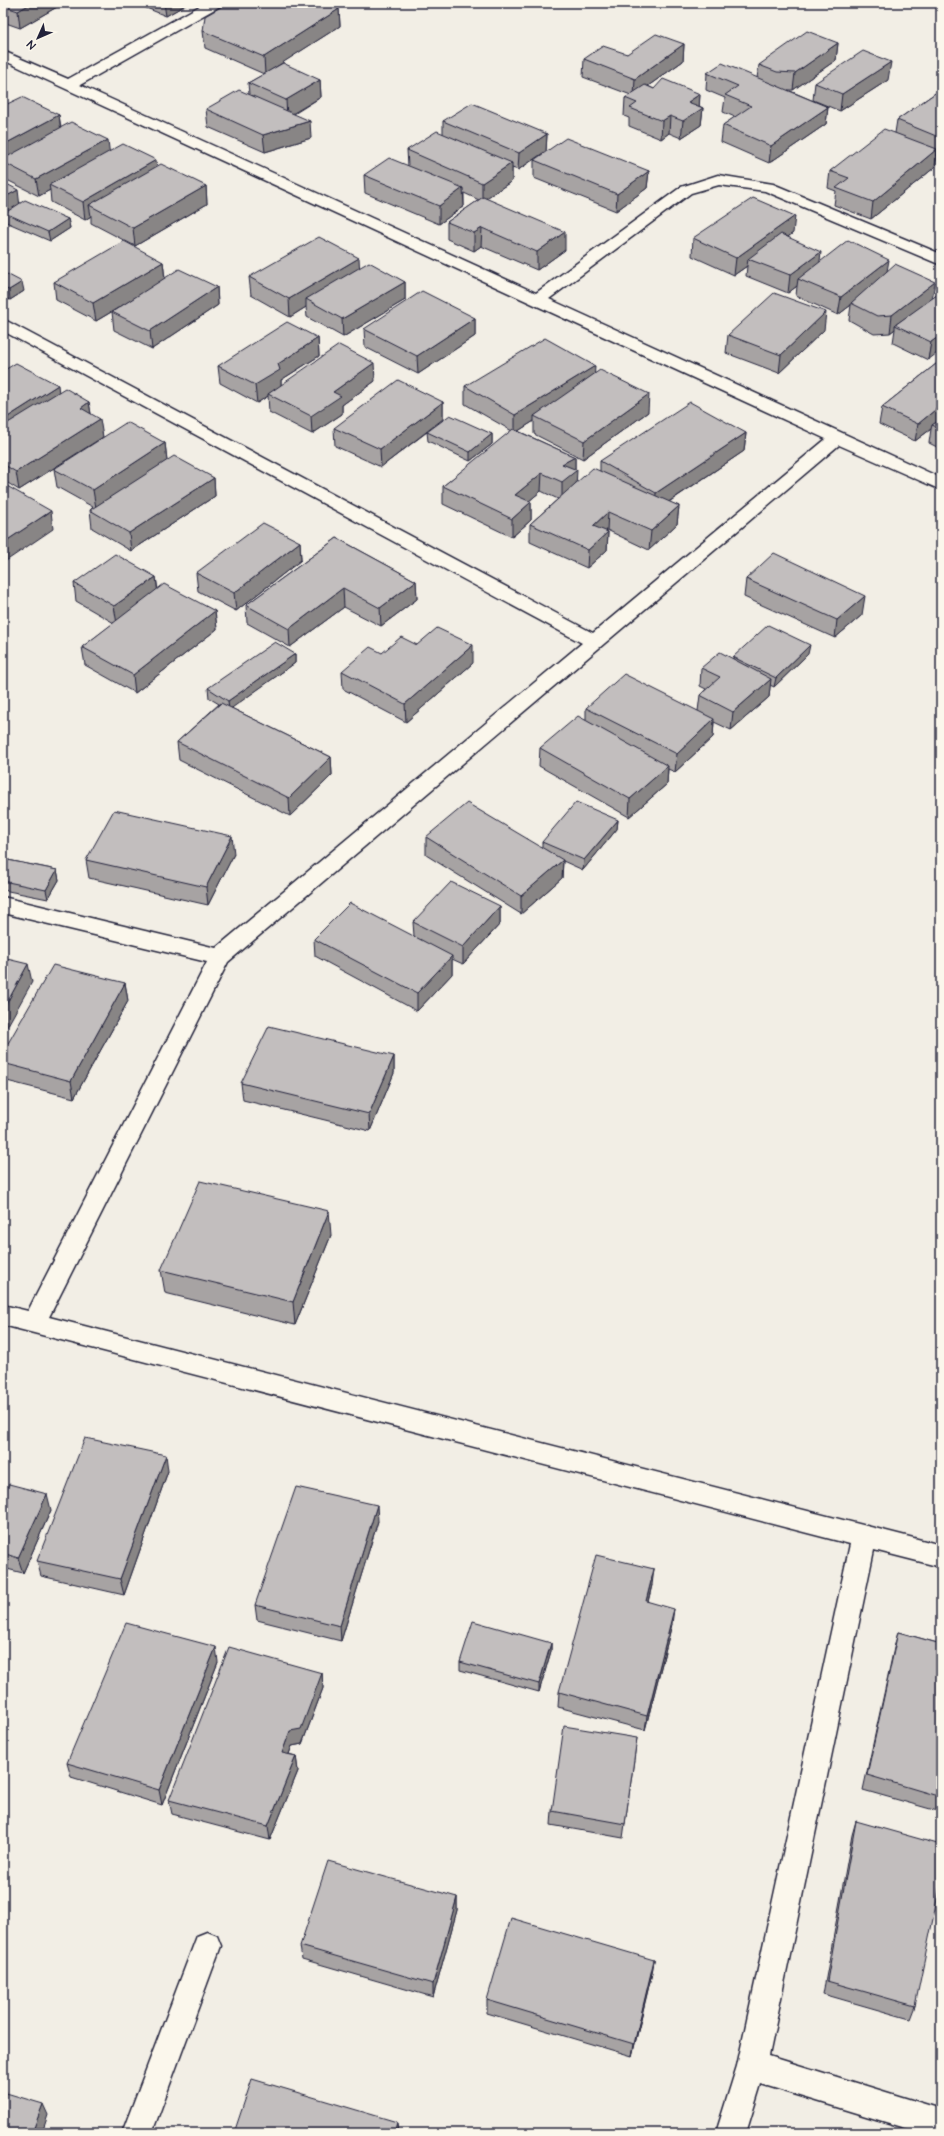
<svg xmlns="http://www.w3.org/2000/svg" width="944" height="2136" font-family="'Architects Daughter',sans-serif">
  <rect width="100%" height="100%" fill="#f2eee5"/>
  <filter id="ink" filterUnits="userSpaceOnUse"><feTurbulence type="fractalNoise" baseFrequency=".025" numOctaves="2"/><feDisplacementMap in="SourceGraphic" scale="8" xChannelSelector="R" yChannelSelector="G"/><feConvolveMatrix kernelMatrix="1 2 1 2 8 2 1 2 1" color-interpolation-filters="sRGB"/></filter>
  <g filter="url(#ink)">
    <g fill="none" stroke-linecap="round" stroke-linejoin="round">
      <g stroke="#22223b" stroke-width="3">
        <g id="street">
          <path d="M 205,3 L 222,3 L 220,6 L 80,85 L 536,293 L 681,187 L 718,175 L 773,184 L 941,254 L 941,265 L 765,191 L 719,185 L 691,193 L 549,299 L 941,478 L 941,490 L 839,445 L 228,962 L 49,1317 L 941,1545 L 941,1567 L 874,1550 L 769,2056 L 941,2109 L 941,2133 L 922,2133 L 761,2084 L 746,2133 L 716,2133 L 737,2066 L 850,1544 L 3,1325 L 3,1305 L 28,1311 L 207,962 L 3,913 L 3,897 L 216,948 L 582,643 L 3,331 L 3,319 L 593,633 L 826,439 L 3,60 L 3,51 L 68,79 Z"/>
          <path d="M 207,1932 L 217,1936 L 221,1946 L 152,2133 L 122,2133 L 197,1936 Z"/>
        </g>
      </g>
      <use href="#street" fill="#fbf7ec" fill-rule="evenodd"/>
    </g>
    <g fill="#a7a3a3" stroke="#22223b">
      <path d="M 3,3 L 64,3 L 20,28 L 3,22 Z"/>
      <path d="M 134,3 L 189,3 L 166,16 Z"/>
      <path d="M 339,9 L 340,26 L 272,69 L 320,80 L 321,97 L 294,114 L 311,138 L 265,152 L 208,127 L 206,109 L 249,94 L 248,83 L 264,74 L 205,48 L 203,31 Z"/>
      <path d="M 838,43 L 836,60 L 793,90 L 788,90 L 828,107 L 826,124 L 769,163 L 721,142 L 723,125 L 735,117 L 723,112 L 725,98 L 706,90 L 707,73 L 757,78 L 759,65 Z"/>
      <path d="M 684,44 L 683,61 L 648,86 L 654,89 L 700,94 L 699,106 L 703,108 L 701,125 L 681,138 L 669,133 L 661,139 L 629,126 L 629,118 L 624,116 L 625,98 L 631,95 L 583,77 L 584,59 L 627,54 Z"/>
      <path d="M 888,80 L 840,111 L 813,100 L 815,83 Z"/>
      <path d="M 941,89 L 941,157 L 937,155 L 935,167 L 871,219 L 834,205 L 836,191 L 828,188 L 830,171 L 895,133 L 897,120 Z"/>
      <path d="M 3,106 L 59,115 L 61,128 L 109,151 L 157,167 L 206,186 L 207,204 L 135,246 L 91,223 L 91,216 L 85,220 L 51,202 L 50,190 L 39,196 L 3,178 Z"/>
      <path d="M 443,121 L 547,134 L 546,151 L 518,170 L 512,168 L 512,181 L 486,198 L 565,250 L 537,270 L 481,246 L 474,251 L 447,239 L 447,222 L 479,200 L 464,193 L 464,206 L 439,224 L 365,193 L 364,175 L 408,166 L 407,150 L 443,134 Z"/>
      <path d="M 534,160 L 649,171 L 647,188 L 616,211 L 534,178 Z"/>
      <path d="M 3,182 L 20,203 L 68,219 L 70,228 L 50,241 L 6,222 L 5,216 L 3,217 Z"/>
      <path d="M 941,226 L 941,234 L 940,234 Z"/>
      <path d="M 793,233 L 788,237 L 820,262 L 887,271 L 932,299 L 941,292 L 928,360 L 893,343 L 895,329 L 890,333 L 874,334 L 849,320 L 851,305 L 838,315 L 796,296 L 797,286 L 788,293 L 746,276 L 747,266 L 734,275 L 692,256 L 693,238 Z"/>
      <path d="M 163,262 L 165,279 L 217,287 L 218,305 L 152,349 L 114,330 L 112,312 L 140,295 L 96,321 L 56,300 L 54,282 Z"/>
      <path d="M 359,268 L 405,282 L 405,300 L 343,337 L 307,317 L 306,307 L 290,317 L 251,295 L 249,277 Z"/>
      <path d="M 3,272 L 24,291 L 10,300 L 3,297 Z"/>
      <path d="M 475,318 L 475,336 L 418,374 L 365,347 L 364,329 Z"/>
      <path d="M 824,330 L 779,373 L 726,353 L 728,335 Z"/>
      <path d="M 318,338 L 319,356 L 281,380 L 281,385 L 375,381 L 342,405 L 342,414 L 312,434 L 269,412 L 268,396 L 257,403 L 220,383 L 218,366 Z"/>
      <path d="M 941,360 L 941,449 L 929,443 L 931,429 L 915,441 L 879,424 L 882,407 Z"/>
      <path d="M 3,371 L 59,392 L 89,402 L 91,414 L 103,437 L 19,490 L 3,480 Z"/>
      <path d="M 595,373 L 648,412 L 583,459 L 534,434 L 534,421 L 518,431 L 575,457 L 575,469 L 576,483 L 600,471 L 600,461 L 746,433 L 744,451 L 669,502 L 679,506 L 677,524 L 649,550 L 607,530 L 606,531 L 608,532 L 607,550 L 587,568 L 530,542 L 530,524 L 558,499 L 541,491 L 529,501 L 531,502 L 531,520 L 512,537 L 443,504 L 443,486 L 512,431 L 465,404 L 465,386 Z"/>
      <path d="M 443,402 L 443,419 L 492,434 L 492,444 L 470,461 L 428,441 L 427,432 L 381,467 L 335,446 L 334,428 Z"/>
      <path d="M 165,443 L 167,460 L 214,478 L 215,496 L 131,551 L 92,528 L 90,510 L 93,507 L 57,487 L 54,469 Z"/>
      <path d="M 337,538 L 416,581 L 417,599 L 381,626 L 344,607 L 290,647 L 247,623 L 246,605 Z"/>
      <path d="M 300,542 L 301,560 L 236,611 L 198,591 L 196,573 Z"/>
      <path d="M 156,577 L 158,590 L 215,611 L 217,629 L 135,693 L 85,665 L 82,647 L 114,623 L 76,601 L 74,583 Z"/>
      <path d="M 746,579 L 862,615 L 835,638 L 744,597 Z"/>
      <path d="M 417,645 L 473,663 L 406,722 L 343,689 L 342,671 L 382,653 Z"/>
      <path d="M 295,654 L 295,663 L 231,708 L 331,757 L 332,775 L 290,816 L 179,760 L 177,742 L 219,704 L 209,698 L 208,688 Z"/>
      <path d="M 808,654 L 774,687 L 770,685 L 769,697 L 731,730 L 714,722 L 713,737 L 675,772 L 668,769 L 667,784 L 629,817 L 539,766 L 540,748 L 586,720 L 586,708 L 698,711 L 700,695 L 706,689 L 700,686 L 701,668 L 733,659 L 733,657 Z"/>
      <path d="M 618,820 L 617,829 L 583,870 L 563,861 L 562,878 L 521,914 L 426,855 L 426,837 L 542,847 L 542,842 Z"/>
      <path d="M 234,854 L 208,905 L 89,878 L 86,860 Z"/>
      <path d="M 3,859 L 57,870 L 59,880 L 48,899 L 3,890 Z"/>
      <path d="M 500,906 L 500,924 L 463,964 L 452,959 L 452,974 L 417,1011 L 315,956 L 314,939 L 414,936 L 413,922 Z"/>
      <path d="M 125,983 L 128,1001 L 74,1098 L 3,1080 L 3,1052 Z"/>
      <path d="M 394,1056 L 394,1073 L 370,1131 L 243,1100 L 241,1083 Z"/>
      <path d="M 331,1235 L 295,1325 L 165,1293 L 161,1270 Z"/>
      <path d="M 168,1471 L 124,1595 L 41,1576 L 37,1561 Z"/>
      <path d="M 3,1496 L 51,1510 L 23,1573 L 3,1568 Z"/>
      <path d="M 378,1521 L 341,1641 L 257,1620 L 255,1605 Z"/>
      <path d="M 652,1585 L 648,1602 L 672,1624 L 645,1730 L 558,1707 L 559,1692 Z"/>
      <path d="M 898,1632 L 941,1644 L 941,1812 L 863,1790 L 894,1648 Z"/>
      <path d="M 551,1643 L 551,1651 L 539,1692 L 460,1670 L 460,1662 Z"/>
      <path d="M 218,1662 L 162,1805 L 71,1777 L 67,1763 Z"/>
      <path d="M 322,1673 L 323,1688 L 302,1744 L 292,1746 L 289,1754 L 296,1756 L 298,1771 L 270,1840 L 172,1814 L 169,1800 Z"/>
      <path d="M 637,1738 L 623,1838 L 551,1825 L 552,1811 Z"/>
      <path d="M 856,1821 L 915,2006 L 910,2019 L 823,1994 L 852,1835 Z"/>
      <path d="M 457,1897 L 457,1910 L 433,1997 L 302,1959 L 300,1946 Z"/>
      <path d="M 654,1960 L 652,1973 L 632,2056 L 487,2013 L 487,2000 Z"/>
    </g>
    <g fill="#888585" stroke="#22223b">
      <path d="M 32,3 L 64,3 L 20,28 L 18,11 Z"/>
      <path d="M 164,3 L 189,3 L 166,16 Z"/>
      <path d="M 339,9 L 340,26 L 265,74 L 264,57 Z"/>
      <path d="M 838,43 L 836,60 L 793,90 L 795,73 Z"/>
      <path d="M 684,44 L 683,61 L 634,96 L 635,79 Z"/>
      <path d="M 891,62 L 888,80 L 840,111 L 842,94 Z"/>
      <path d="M 320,80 L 321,97 L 287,117 L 286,100 Z"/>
      <path d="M 700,94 L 699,110 L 703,108 L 701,125 L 681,138 L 683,121 L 688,102 Z"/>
      <path d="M 828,107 L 826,124 L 769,163 L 771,146 Z"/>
      <path d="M 59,115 L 61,132 L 3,162 L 3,145 Z"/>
      <path d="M 670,116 L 669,133 L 661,139 L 662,121 Z"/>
      <path d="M 310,121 L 311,138 L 265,152 L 263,135 Z"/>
      <path d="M 547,134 L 546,151 L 518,170 L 519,153 Z"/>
      <path d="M 108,140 L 110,157 L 49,185 L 50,190 L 39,196 L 36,179 Z"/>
      <path d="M 937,149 L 935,167 L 871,219 L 873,202 Z"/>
      <path d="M 156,160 L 158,177 L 89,205 L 91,216 L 85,220 L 83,202 Z"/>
      <path d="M 512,163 L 512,181 L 482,201 L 482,183 Z"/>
      <path d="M 649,171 L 647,188 L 616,211 L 617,194 Z"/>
      <path d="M 206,186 L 207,204 L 135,246 L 133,228 Z"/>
      <path d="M 463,188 L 464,206 L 439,224 L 439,206 Z"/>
      <path d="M 18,190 L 20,207 L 5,213 L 5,216 L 3,217 L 3,198 Z"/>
      <path d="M 795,216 L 793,233 L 754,261 L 748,259 L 747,266 L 734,275 L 736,258 Z"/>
      <path d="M 68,219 L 70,228 L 50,241 L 48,232 Z"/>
      <path d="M 482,228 L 481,246 L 474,251 L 474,233 Z"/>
      <path d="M 565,232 L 565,250 L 537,270 L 537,252 Z"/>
      <path d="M 821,252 L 819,270 L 798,279 L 797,286 L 788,293 L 790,275 Z"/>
      <path d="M 359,258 L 360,276 L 306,299 L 306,307 L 290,317 L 289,299 Z"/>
      <path d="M 889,260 L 886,277 L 851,303 L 851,305 L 838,315 L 841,297 Z"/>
      <path d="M 163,262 L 165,280 L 96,321 L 93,303 Z"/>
      <path d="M 22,282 L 24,291 L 10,300 L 9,290 Z"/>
      <path d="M 405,282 L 405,300 L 343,337 L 342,319 Z"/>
      <path d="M 935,282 L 932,300 L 895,325 L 895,329 L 890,333 L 892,315 Z"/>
      <path d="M 217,287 L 218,305 L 152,349 L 150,331 Z"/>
      <path d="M 826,312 L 824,330 L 779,373 L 781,355 Z"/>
      <path d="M 475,318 L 475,336 L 418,374 L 417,356 Z"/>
      <path d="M 941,335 L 941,350 L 928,360 L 931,342 Z"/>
      <path d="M 318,338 L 319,356 L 281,380 L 281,387 L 268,394 L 268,396 L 257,403 L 255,385 L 278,364 Z"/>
      <path d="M 374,363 L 375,381 L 342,405 L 342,414 L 312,434 L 311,416 L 333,392 Z"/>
      <path d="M 595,366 L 594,384 L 534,416 L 534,421 L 515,433 L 515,415 Z"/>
      <path d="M 58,385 L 60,403 L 3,440 L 3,420 Z"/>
      <path d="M 649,394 L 648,412 L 583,459 L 584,441 Z"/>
      <path d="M 89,402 L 92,420 L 81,408 Z"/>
      <path d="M 443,402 L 443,419 L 381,467 L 380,449 Z"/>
      <path d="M 941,405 L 941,420 L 932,425 L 931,429 L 915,441 L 918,424 Z"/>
      <path d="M 100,419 L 103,437 L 19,490 L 16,472 Z"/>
      <path d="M 746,433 L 744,451 L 655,511 L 656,493 Z"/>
      <path d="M 492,434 L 492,444 L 470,461 L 470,452 Z"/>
      <path d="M 165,443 L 167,461 L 96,508 L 93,490 Z"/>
      <path d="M 575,457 L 575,472 L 577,470 L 576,488 L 562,500 L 562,464 Z"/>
      <path d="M 542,473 L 541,491 L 515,513 L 515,495 Z"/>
      <path d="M 214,478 L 215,496 L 131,551 L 129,533 Z"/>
      <path d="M 531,502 L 531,520 L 512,537 L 512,519 Z"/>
      <path d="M 679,506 L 677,524 L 649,550 L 651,531 Z"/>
      <path d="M 51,511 L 53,529 L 3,563 L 3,543 Z"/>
      <path d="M 608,512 L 607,530 L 593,544 L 593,526 Z"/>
      <path d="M 608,532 L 607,550 L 587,568 L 588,550 Z"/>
      <path d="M 300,542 L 301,560 L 236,611 L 234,593 Z"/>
      <path d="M 156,577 L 158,595 L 117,624 L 114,606 Z"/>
      <path d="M 416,581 L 417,599 L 381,626 L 380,608 Z"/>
      <path d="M 343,588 L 344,607 L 290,647 L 289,629 Z"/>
      <path d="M 865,596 L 862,615 L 835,638 L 837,620 Z"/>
      <path d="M 215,611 L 217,629 L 135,693 L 133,675 Z"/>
      <path d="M 473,645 L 473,663 L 406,722 L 405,704 Z"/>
      <path d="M 810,645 L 808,654 L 774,687 L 776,678 Z"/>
      <path d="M 295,654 L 295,663 L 229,710 L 228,701 Z"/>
      <path d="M 771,679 L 769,697 L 731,730 L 733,712 Z"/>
      <path d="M 714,719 L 713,737 L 675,772 L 677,754 Z"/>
      <path d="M 331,757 L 332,775 L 290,816 L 289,798 Z"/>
      <path d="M 668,766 L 667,784 L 629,817 L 630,799 Z"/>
      <path d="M 618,820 L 617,829 L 583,870 L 584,860 Z"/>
      <path d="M 232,836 L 234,854 L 208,905 L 206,887 Z"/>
      <path d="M 563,860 L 562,878 L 521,914 L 521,896 Z"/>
      <path d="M 57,870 L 59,880 L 48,899 L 46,890 Z"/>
      <path d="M 500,906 L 500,924 L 463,964 L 463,947 Z"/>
      <path d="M 452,956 L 452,974 L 417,1011 L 417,993 Z"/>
      <path d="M 28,964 L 32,982 L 3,1034 L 3,1010 Z"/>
      <path d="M 125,983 L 128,1001 L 74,1098 L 71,1081 Z"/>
      <path d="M 394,1056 L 394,1073 L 370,1131 L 369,1114 Z"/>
      <path d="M 329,1211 L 331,1235 L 295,1325 L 293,1302 Z"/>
      <path d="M 166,1455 L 168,1471 L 124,1595 L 120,1579 Z"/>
      <path d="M 47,1494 L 51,1510 L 23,1573 L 18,1558 Z"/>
      <path d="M 377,1505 L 378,1521 L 341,1641 L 340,1626 Z"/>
      <path d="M 654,1569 L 652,1585 L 644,1617 L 646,1601 Z"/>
      <path d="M 674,1609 L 672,1624 L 645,1730 L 647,1716 Z"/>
      <path d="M 551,1643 L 551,1651 L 539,1692 L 539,1684 Z"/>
      <path d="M 216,1647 L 218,1662 L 162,1805 L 159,1790 Z"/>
      <path d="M 322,1673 L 323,1688 L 302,1744 L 292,1746 L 284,1767 L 282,1753 L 290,1731 Z"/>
      <path d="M 296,1756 L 298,1771 L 270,1840 L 268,1826 Z"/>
      <path d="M 457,1897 L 457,1910 L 433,1997 L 433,1984 Z"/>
      <path d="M 654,1960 L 652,1973 L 632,2056 L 634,2044 Z"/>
      <path d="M 43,2104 L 48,2115 L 42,2133 L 32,2133 Z"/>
      <path d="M 397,2122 L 398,2133 L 394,2133 Z"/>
    </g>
    <g fill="#c2bebe" stroke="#22223b">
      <path d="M 3,3 L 32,3 L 18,11 L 3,6 Z"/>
      <path d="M 228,3 L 325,3 L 339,9 L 264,57 L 203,31 L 205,16 Z"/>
      <path d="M 807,31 L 838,43 L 795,73 L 777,72 L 759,65 Z"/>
      <path d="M 656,34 L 684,44 L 635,79 L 584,59 L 603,46 L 627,54 Z"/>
      <path d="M 863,51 L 891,62 L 842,94 L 815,83 Z"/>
      <path d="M 283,63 L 320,80 L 286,100 L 248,83 Z"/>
      <path d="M 722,63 L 828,107 L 771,146 L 723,125 L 751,106 L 725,95 L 738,86 L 707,73 Z"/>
      <path d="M 663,79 L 700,94 L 688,102 L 703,108 L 683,121 L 670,116 L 662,121 L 630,108 L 637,103 L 625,98 L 645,85 L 654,89 Z"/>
      <path d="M 941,89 L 941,138 L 897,120 Z"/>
      <path d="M 239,90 L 310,121 L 263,135 L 206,109 Z"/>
      <path d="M 22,97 L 59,115 L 3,145 L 3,106 Z"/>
      <path d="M 472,103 L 547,134 L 519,153 L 443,121 Z"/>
      <path d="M 71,122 L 108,140 L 36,179 L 3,162 L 3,159 Z"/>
      <path d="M 884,129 L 937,149 L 873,202 L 836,188 L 849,178 L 830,171 Z"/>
      <path d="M 437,131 L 512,163 L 482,183 L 407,150 Z"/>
      <path d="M 566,138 L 649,171 L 617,194 L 534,160 Z"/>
      <path d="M 123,144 L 156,160 L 83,202 L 49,185 Z"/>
      <path d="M 389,158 L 463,188 L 439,206 L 364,175 Z"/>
      <path d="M 161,164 L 206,186 L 133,228 L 89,205 Z"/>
      <path d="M 3,182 L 18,190 L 3,198 Z"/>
      <path d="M 483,197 L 565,232 L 537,252 L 482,228 L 474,233 L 447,222 Z"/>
      <path d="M 753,198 L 795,216 L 736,258 L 693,238 Z"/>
      <path d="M 25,200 L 68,219 L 48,232 L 5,213 Z"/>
      <path d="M 781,234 L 821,252 L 790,275 L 748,259 Z"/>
      <path d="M 319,237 L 359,258 L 289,299 L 249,277 Z"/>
      <path d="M 848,240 L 889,260 L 841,297 L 798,279 Z"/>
      <path d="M 124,241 L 163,262 L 93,303 L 54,282 Z"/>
      <path d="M 369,262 L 405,282 L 342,319 L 306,299 Z"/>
      <path d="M 895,264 L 935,282 L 892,315 L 877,316 L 851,303 Z"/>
      <path d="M 179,269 L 217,287 L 150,331 L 112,312 Z"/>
      <path d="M 3,272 L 22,282 L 9,290 L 3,288 Z"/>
      <path d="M 422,291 L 475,318 L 417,356 L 364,329 Z"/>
      <path d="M 941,292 L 941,335 L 931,342 L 895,325 Z"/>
      <path d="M 774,293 L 826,312 L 781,355 L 728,335 Z"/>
      <path d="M 287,322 L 318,338 L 278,364 L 280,370 L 255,385 L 218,366 Z"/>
      <path d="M 545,338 L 595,366 L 515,415 L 465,386 Z"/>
      <path d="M 339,345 L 374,363 L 333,392 L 341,396 L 311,416 L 268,394 Z"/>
      <path d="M 941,360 L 941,405 L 918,424 L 882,407 Z"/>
      <path d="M 16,363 L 58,385 L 3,420 L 3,371 Z"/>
      <path d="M 600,370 L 649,394 L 584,441 L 534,416 Z"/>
      <path d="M 398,380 L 443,402 L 380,449 L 334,428 Z"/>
      <path d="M 65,388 L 89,402 L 81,408 L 100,419 L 16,472 L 3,464 L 3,426 Z"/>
      <path d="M 690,402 L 746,433 L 656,493 L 600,461 Z"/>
      <path d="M 450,415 L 492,434 L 470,452 L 427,432 Z"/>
      <path d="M 941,419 L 941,429 L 932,425 Z"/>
      <path d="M 127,422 L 165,443 L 93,490 L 54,469 Z"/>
      <path d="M 513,429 L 575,457 L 562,464 L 577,470 L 562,482 L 542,473 L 515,495 L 531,502 L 512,519 L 443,486 Z"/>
      <path d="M 174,456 L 214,478 L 129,533 L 90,510 Z"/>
      <path d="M 593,468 L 679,506 L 651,531 L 608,512 L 593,526 L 608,532 L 588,550 L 530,524 Z"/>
      <path d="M 7,486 L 51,511 L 3,543 L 3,489 Z"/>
      <path d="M 263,523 L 300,542 L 234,593 L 196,573 Z"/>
      <path d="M 337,538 L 416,581 L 380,608 L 343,588 L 289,629 L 246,605 Z"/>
      <path d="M 774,553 L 865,596 L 837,620 L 746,579 Z"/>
      <path d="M 115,554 L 156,577 L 114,606 L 74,583 Z"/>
      <path d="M 164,584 L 215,611 L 133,675 L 82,647 Z"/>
      <path d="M 768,625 L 810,645 L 776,678 L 733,657 Z"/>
      <path d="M 437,628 L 473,645 L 405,704 L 342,671 L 370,647 L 382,653 L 401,637 L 417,645 Z"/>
      <path d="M 275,642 L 295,654 L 228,701 L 208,688 Z"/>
      <path d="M 720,652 L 771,679 L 733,712 L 700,695 L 720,677 L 701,668 Z"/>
      <path d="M 624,674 L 714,719 L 677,754 L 586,708 Z"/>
      <path d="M 221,703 L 331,757 L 289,798 L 177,742 Z"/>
      <path d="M 578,716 L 668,766 L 630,799 L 540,748 Z"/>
      <path d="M 576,802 L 618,820 L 584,860 L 542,842 Z"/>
      <path d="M 467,803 L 563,860 L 521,896 L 426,837 Z"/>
      <path d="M 114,810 L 232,836 L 206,887 L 86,860 Z"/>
      <path d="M 3,859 L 57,870 L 46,890 L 3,881 Z"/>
      <path d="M 451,882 L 500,906 L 463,947 L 413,922 Z"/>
      <path d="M 350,903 L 452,956 L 417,993 L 314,939 Z"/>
      <path d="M 3,958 L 28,964 L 3,1010 Z"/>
      <path d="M 53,965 L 125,983 L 71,1081 L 3,1063 L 3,1052 Z"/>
      <path d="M 269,1026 L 394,1056 L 369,1114 L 241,1083 Z"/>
      <path d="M 200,1181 L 329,1211 L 293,1302 L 161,1270 Z"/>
      <path d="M 85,1438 L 166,1455 L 120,1579 L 37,1561 Z"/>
      <path d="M 9,1484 L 47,1494 L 18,1558 L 3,1553 L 3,1496 Z"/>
      <path d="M 296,1487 L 377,1505 L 340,1626 L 255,1605 Z"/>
      <path d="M 596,1555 L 654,1569 L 646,1601 L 674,1609 L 647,1716 L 559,1692 Z"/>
      <path d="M 473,1621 L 551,1643 L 539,1684 L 460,1662 Z"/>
      <path d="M 126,1623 L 216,1647 L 159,1790 L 67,1763 Z"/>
      <path d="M 898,1632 L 941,1644 L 941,1797 L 867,1775 Z"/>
      <path d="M 229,1647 L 322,1673 L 301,1729 L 290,1731 L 282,1753 L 296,1756 L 268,1826 L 169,1800 Z"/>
      <path d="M 564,1726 L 637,1738 L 625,1824 L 552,1811 Z"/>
      <path d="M 856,1821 L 941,1845 L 941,1880 L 915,2006 L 827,1981 Z"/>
      <path d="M 328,1861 L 457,1897 L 433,1984 L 300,1946 Z"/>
      <path d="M 511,1918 L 654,1960 L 634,2044 L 487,2000 Z"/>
      <path d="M 252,2079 L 397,2122 L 394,2133 L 234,2133 Z"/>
      <path d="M 3,2092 L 43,2104 L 32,2133 L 3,2133 Z"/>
    </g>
  </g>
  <rect width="944" height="2136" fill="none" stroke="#fbf7ec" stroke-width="16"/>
  <rect x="8" y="8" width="928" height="2120" fill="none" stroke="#22223b" stroke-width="1.5" filter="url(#ink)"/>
  <g transform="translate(38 38) rotate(225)" stroke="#fbf7ec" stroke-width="3" paint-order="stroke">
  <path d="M0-3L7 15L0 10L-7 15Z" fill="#22223b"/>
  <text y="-6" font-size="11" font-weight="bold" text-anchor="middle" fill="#22223b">N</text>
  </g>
</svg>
